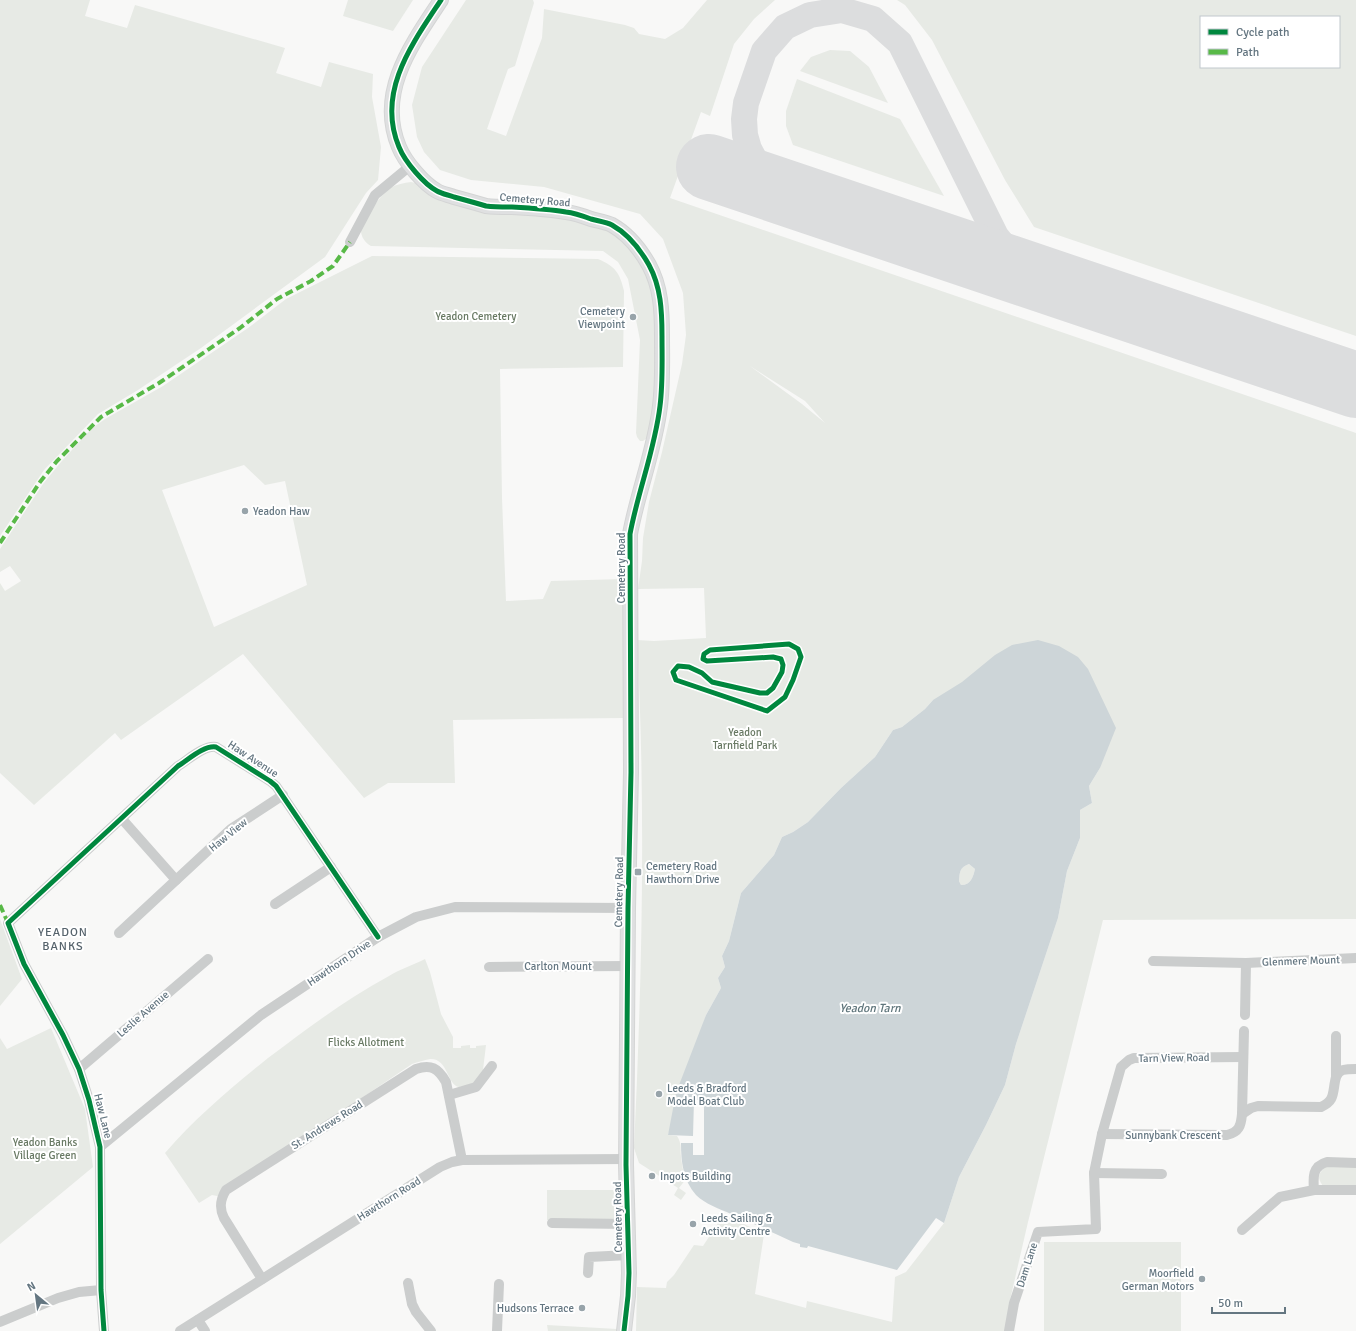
<svg xmlns="http://www.w3.org/2000/svg" width="1356" height="1331" font-family="Signika,sans-serif">
  <rect width="100%" height="100%" fill="#f8f8f7"/>
  <g fill="#e7eae5" fill-rule="evenodd">
    <path d="M 0,0 L 90,0 L 85,16 L 127,28 L 135,5 L 285,48 L 276,73 L 321,87 L 329,62 L 373,74 L 372,97 L 381,147 L 378,180 L 366,193 L 325,257 L 201,348 L 138,390 L 98,414 L 44,470 L 0,536 Z"/>
    <path d="M 348,0 L 413,0 L 393,31 L 343,16 Z"/>
    <path d="M 466,0 L 533,0 L 534,3 L 515,66 L 508,69 L 487,129 L 506,136 L 542,38 L 544,9 L 625,25 L 634,28 L 639,34 L 665,39 L 683,28 L 707,0 L 775,0 L 754,19 L 734,44 L 710,116 L 701,112 L 670,198 L 1356,433 L 1356,919 L 1103,920 L 1028,1222 L 1010,1300 L 1005,1331 L 636,1331 L 637,1287 L 666,1288 L 667,1282 L 674,1275 L 694,1245 L 703,1246 L 724,1214 L 764,1234 L 755,1294 L 806,1308 L 807,1301 L 892,1322 L 895,1277 L 906,1272 L 944,1223 L 959,1177 L 986,1125 L 1005,1085 L 1016,1044 L 1058,918 L 1067,871 L 1080,838 L 1080,810 L 1092,803 L 1089,786 L 1100,768 L 933,700 L 925,709 L 902,727 L 893,730 L 875,757 L 841,788 L 808,822 L 793,832 L 782,837 L 774,855 L 741,893 L 729,941 L 722,956 L 725,967 L 718,978 L 721,988 L 706,1015 L 668,1135 L 677,1136 C 682,1144 680,1147 681,1157 C 682,1165 683,1172 686,1179 L 679,1188 L 686,1193 L 681,1200 L 674,1195 L 678,1188 L 639,1163 L 634,1148 C 642,979 646,810 637,640 L 654,641 L 706,638 L 704,588 L 638,589 L 642,561 L 643,538 L 649,502 L 662,452 L 682,364 L 686,335 L 683,293 L 663,239 L 640,214 L 544,187 L 471,180 L 440,170 L 424,152 L 417,137 L 412,105 L 422,67 ZM 750,366 L 805,401 L 825,423 L 802,404 Z"/>
    <path d="M 897,0 L 1356,0 L 1356,336 L 1034,227 L 1005,180 L 932,40 L 905,5 ZM 1201,17 L 1339,17 L 1339,67 L 1201,67 Z"/>
    <path d="M 830,50 L 850,51 L 869,67 L 888,103 L 800,71 L 811,57 Z"/>
    <path d="M 797,79 L 900,119 L 944,196 L 793,145 L 786,126 L 786,111 Z"/>
    <path d="M 411,182 L 587,223 L 608,231 L 621,239 L 634,251 L 644,266 L 656,305 L 656,380 L 654,410 L 647,438 L 643,441 L 640,441 L 637,437 L 636,433 L 640,340 L 628,279 L 618,262 L 603,251 L 371,246 C 365,243 360,236 361,228 C 362,219 382,194 390,188 C 397,184 404,183 411,182 Z"/>
    <path d="M 372,256 L 598,259 C 615,266 620,273 624,291 L 623,367 L 500,369 L 502,498 L 506,601 L 543,599 L 551,581 L 624,579 L 623,718 L 453,720 L 455,783 L 388,783 L 364,798 L 243,654 L 121,740 L 115,733 L 34,805 L 0,773 L 0,583 L 5,591 L 21,581 L 10,566 L 0,572 L 0,549 L 43,484 L 61,462 L 91,429 L 105,419 L 163,386 L 248,328 L 286,299 ZM 244,465 L 265,485 L 285,481 L 307,585 L 214,627 L 162,490 Z"/>
    <path d="M 969,864 L 975,869 C 973,877 971,885 961,885 L 959,881 C 960,872 959,868 969,864 Z"/>
    <path d="M 0,919 L 22,979 L 0,1006 Z"/>
    <path d="M 425,959 L 430,972 L 441,1014 L 453,1037 L 453,1048 L 461,1048 L 461,1046 L 470,1045 L 470,1048 L 476,1048 L 476,1046 L 486,1045 L 483,1070 L 474,1083 C 470,1084 463,1087 459,1087 C 447,1085 448,1058 430,1059 C 424,1060 418,1062 412,1064 L 232,1186 L 222,1197 L 212,1195 L 199,1203 L 165,1153 C 196,1117 232,1087 268,1058 C 307,1029 346,999 389,976 C 400,969 413,965 425,959 Z"/>
    <path d="M 51,1028 L 85,1109 L 93,1167 L 0,1244 L 0,1038 L 7,1049 Z"/>
    <path d="M 1327,1166 L 1356,1167 L 1356,1188 L 1323,1186 C 1316,1177 1319,1172 1327,1166 Z"/>
    <path d="M 547,1190 L 620,1190 L 621,1219 L 547,1220 Z"/>
    <rect x="1044" y="1242" width="137" height="89"/>
    <path d="M 547,1325 L 617,1329 L 617,1331 L 548,1331 Z"/>
  </g>
  <path fill="#cdd5d8" fill-rule="evenodd" d="M 1038,640 L 1059,646 L 1078,657 L 1088,669 L 1116,728 L 1100,768 L 1089,786 L 1092,803 L 1080,810 L 1080,838 L 1067,871 L 1058,918 L 1016,1044 L 1005,1085 L 986,1125 L 959,1177 L 944,1223 L 936,1218 L 897,1270 L 808,1246 L 807,1248 L 800,1247 L 800,1244 L 793,1242 C 772,1232 752,1223 731,1214 C 720,1209 705,1204 696,1195 C 683,1180 681,1162 681,1143 L 693,1143 L 693,1155 L 704,1155 L 704,1100 L 694,1100 L 693,1136 L 668,1135 L 676,1093 L 706,1015 L 721,988 L 718,978 L 725,967 L 722,956 L 729,941 L 741,893 L 774,855 L 782,837 L 793,832 L 808,822 L 841,788 L 875,757 L 893,730 L 902,727 L 925,709 L 933,700 L 962,682 L 995,655 L 1012,645 ZM 969,864 L 975,869 C 973,877 971,885 961,885 L 959,881 C 960,872 959,868 969,864 Z"/>
  <g fill="none" stroke-linecap="round" stroke-linejoin="round">
    <path stroke="#dcddde" stroke-width="26" d="M 804,199 L 776,184 L 765,174 L 756,162 L 749,149 L 745,135 L 744,119 L 746,103 L 764,51 L 785,27 L 810,15 L 842,10 L 873,19 L 900,43 L 996,236 C 1015,261 1036,274 1063,287"/>
    <path stroke="#dcddde" stroke-width="66" d="M 709,167 L 1356,385"/>
    <g stroke="#d4d5d5" stroke-width="16">
      <path id="secondary" d="M 441,0 C 412,44 376,92 399,147 C 405,162 424,184 437,191 C 442,194 449,195 454,197 C 465,200 476,203 486,206 C 494,207 503,207 512,207 C 530,208 548,209 566,212 C 575,213 583,216 591,219 C 598,221 606,222 612,225 C 628,234 640,249 649,265 C 661,287 662,311 662,336 C 662,359 663,383 660,406 C 655,449 638,491 630,534 L 631,772 L 628,908 L 626,1165 L 629,1273 L 628,1296 L 624,1331"/>
    </g>
    <g stroke="#cbcdcd" stroke-width="10">
      <path d="M 350,242 L 375,195 L 410,166"/>
      <path d="M 122,819 L 176,880"/>
      <path d="M 275,904 L 331,867"/>
      <path d="M 119,933 L 231,829 L 283,795"/>
      <path d="M 1153,961 L 1246,963 L 1356,958"/>
      <path d="M 489,967 L 628,966"/>
      <path d="M 1245,1015 L 1246,963"/>
      <path d="M 1336,1036 L 1336,1076"/>
      <path d="M 79,1069 L 208,959"/>
      <path d="M 449,1095 L 476,1087 L 492,1066"/>
      <path d="M 1242,1114 L 1251,1108 L 1258,1106 L 1321,1107 C 1325,1105 1329,1103 1331,1099 C 1336,1091 1332,1073 1343,1070 C 1347,1069 1352,1069 1356,1069"/>
      <path d="M 1102,1134 L 1227,1135 C 1239,1132 1241,1126 1242,1114 L 1244,1031"/>
      <path d="M 100,1147 L 261,1015 L 378,937 L 416,917 L 455,907 L 628,908"/>
      <path d="M 1094,1173 L 1162,1174"/>
      <path d="M 1314,1190 C 1313,1178 1312,1166 1327,1162 L 1356,1163"/>
      <path d="M 552,1223 L 628,1224"/>
      <path d="M 1242,1230 L 1280,1197 L 1314,1190 L 1356,1190"/>
      <path d="M 588,1273 L 589,1257 L 629,1255"/>
      <path d="M 262,1279 L 224,1218 C 219,1208 220,1200 226,1190 L 416,1069 C 431,1064 438,1068 446,1082 L 462,1160"/>
      <path d="M 408,1283 L 412,1304 L 416,1312 L 431,1331"/>
      <path d="M 198,1320 L 205,1331"/>
      <path d="M 0,1322 L 58,1298 L 79,1292 L 101,1290"/>
      <path d="M 104,1331 L 101,1290 L 100,1147 L 89,1100 L 79,1069 L 63,1035 L 24,964 L 8,923 L 178,766 C 188,760 204,745 216,747 L 270,781 L 276,786 L 378,937"/>
      <path d="M 180,1331 L 440,1167 L 452,1162 L 462,1160 L 627,1159"/>
      <path d="M 497,1331 L 499,1284"/>
      <path d="M 1009,1331 L 1014,1303 L 1038,1232 L 1096,1229 L 1094,1173 L 1102,1134 L 1121,1067 L 1129,1060 L 1134,1058 L 1243,1057"/>
    </g>
    <use href="#secondary" stroke="#dfe0e1" stroke-width="14"/>
    <g stroke="#58b947" stroke-width="4" stroke-dasharray="8 4" stroke-linecap="butt">
      <path d="M 0,543 L 40,482 L 57,461 L 101,417 L 159,383 L 240,328 L 277,299 L 311,281 L 333,266 L 350,242"/>
      <path d="M 0,905 L 8,923"/>
    </g>
    <g stroke="#fff" stroke-width="8">
      <g id="cycleway">
        <path d="M 441,0 C 412,44 376,92 399,147 C 405,162 424,184 437,191 C 442,194 449,195 454,197 C 465,200 476,203 486,206 C 494,207 503,207 512,207 C 530,208 548,209 566,212 C 575,213 583,216 591,219 C 598,221 606,222 612,225 C 628,234 640,249 649,265 C 661,287 662,311 662,336 C 662,359 663,383 660,406 C 655,449 638,491 630,534 L 631,772 L 628,908 L 626,1165 L 629,1273 L 628,1296 L 624,1331"/>
        <path d="M 789,644 L 798,649 L 801,657 L 793,680 L 785,697 L 767,711 L 676,680 L 673,672 L 678,666 L 689,667 L 702,673 L 712,682 L 760,693 L 767,693 L 773,688 L 782,672 L 783,665 L 781,659 L 773,657 L 707,661 L 703,659 L 704,654 L 710,650 Z"/>
        <path d="M 104,1331 L 101,1290 L 100,1147 L 89,1100 L 79,1069 L 63,1035 L 24,964 L 8,923 L 178,766 C 188,760 204,745 216,747 L 270,781 L 276,786 L 378,937"/>
      </g>
    </g>
    <use href="#cycleway" stroke="#00873e" stroke-width="5"/>
  </g>
  <g fill="#98a4aa" stroke="#fff" stroke-width="1.5">
    <circle cx="633" cy="317" r="4"/>
    <circle cx="245" cy="511" r="4"/>
    <rect x="634" y="868" width="8" height="8" rx="2"/>
    <circle cx="659" cy="1094" r="4"/>
    <circle cx="652" cy="1176" r="4"/>
    <circle cx="693" cy="1224" r="4"/>
    <circle cx="1202" cy="1279" r="4"/>
    <circle cx="582" cy="1308" r="4"/>
  </g>
  <g text-anchor="middle" dominant-baseline="central" stroke-width="4" stroke-linejoin="round" paint-order="stroke">
    <g font-size="11" fill="#647681" stroke="#fff">
      <text transform="translate(535 200) rotate(5)">Cemetery Road</text>
      <text transform="translate(621 568) rotate(-90)">Cemetery Road</text>
      <text transform="translate(253 759) rotate(33)">Haw Avenue</text>
      <text transform="translate(228 835) rotate(-39)">Haw View</text>
      <text transform="translate(619 892) rotate(-89)">Cemetery Road</text>
      <text transform="translate(1301 961) rotate(-2)">Glenmere Mount</text>
      <text transform="translate(339 963) rotate(-34)">Hawthorn Drive</text>
      <text x="558" y="966">Carlton Mount</text>
      <text transform="translate(143 1014) rotate(-41)">Leslie Avenue</text>
      <text transform="translate(1174 1058) rotate(-1)">Tarn View Road</text>
      <text transform="translate(103 1116) rotate(76)">Haw Lane</text>
      <text transform="translate(327 1125) rotate(-32)">St. Andrews Road</text>
      <text x="1173" y="1135">Sunnybank Crescent</text>
      <text transform="translate(389 1199) rotate(-32)">Hawthorn Road</text>
      <text transform="translate(618 1217) rotate(-91)">Cemetery Road</text>
      <text transform="translate(1027 1265) rotate(-72)">Dam Lane</text>
    </g>
    <g font-size="11" fill="#647681" stroke="#fff" text-anchor="start">
      <text x="625" y="311" text-anchor="end">Cemetery<tspan x="625" dy="13">Viewpoint</tspan></text>
      <text x="253" y="511">Yeadon Haw</text>
      <text x="646" y="866">Cemetery Road<tspan x="646" dy="13">Hawthorn Drive</tspan></text>
      <text x="667" y="1088">Leeds &amp; Bradford<tspan x="667" dy="13">Model Boat Club</tspan></text>
      <text x="660" y="1176">Ingots Building</text>
      <text x="701" y="1218">Leeds Sailing &amp;<tspan x="701" dy="13">Activity Centre</tspan></text>
      <text x="1194" y="1273" text-anchor="end">Moorfield<tspan x="1194" dy="13">German Motors</tspan></text>
      <text x="574" y="1308" text-anchor="end">Hudsons Terrace</text>
    </g>
    <g font-size="11" fill="#687963" stroke="#fff">
      <text x="476" y="316">Yeadon Cemetery</text>
      <text x="745" y="732">Yeadon<tspan x="745" dy="13">Tarnfield Park</tspan></text>
      <text x="366" y="1042">Flicks Allotment</text>
      <text x="45" y="1142">Yeadon Banks<tspan x="45" dy="13">Village Green</tspan></text>
    </g>
    <g font-size="12" letter-spacing="1" fill="#56636c" stroke="#fff">
      <text x="63" y="932">YEADON<tspan x="63" dy="14">BANKS</tspan></text>
    </g>
    <g font-size="12" font-style="italic" fill="#5f757b" stroke="#fff">
      <text x="870" y="1008">Yeadon Tarn</text>
    </g>
  </g>
  <rect x="1200" y="16" width="140" height="52" fill="#ffffff" stroke="#c1c8cd"/>
  <rect x="1208" y="29" width="20" height="6" fill="#00873e" stroke="#c1c8cd"/>
  <text x="1236" y="36" font-size="12" fill="#647681">Cycle path</text>
  <rect x="1208" y="49" width="20" height="6" fill="#58b947" stroke="#c1c8cd"/>
  <text x="1236" y="56" font-size="12" fill="#647681">Path</text>
  <g transform="translate(36 1295) rotate(331)" stroke="#ffffff" stroke-width="3" paint-order="stroke">
  <path d="M0-3L7 15L0 10L-7 15Z" fill="#647681"/>
  <text y="-6" font-size="11" font-weight="bold" text-anchor="middle" fill="#647681">N</text>
  </g>
  <path d="M1212 1307v6h73v-6" fill="none" stroke="#647681" stroke-width="2"/>
  <text x="1218" y="1307" font-size="12" fill="#647681" stroke="#ffffff" stroke-width="3" paint-order="stroke">50 m</text>
</svg>
